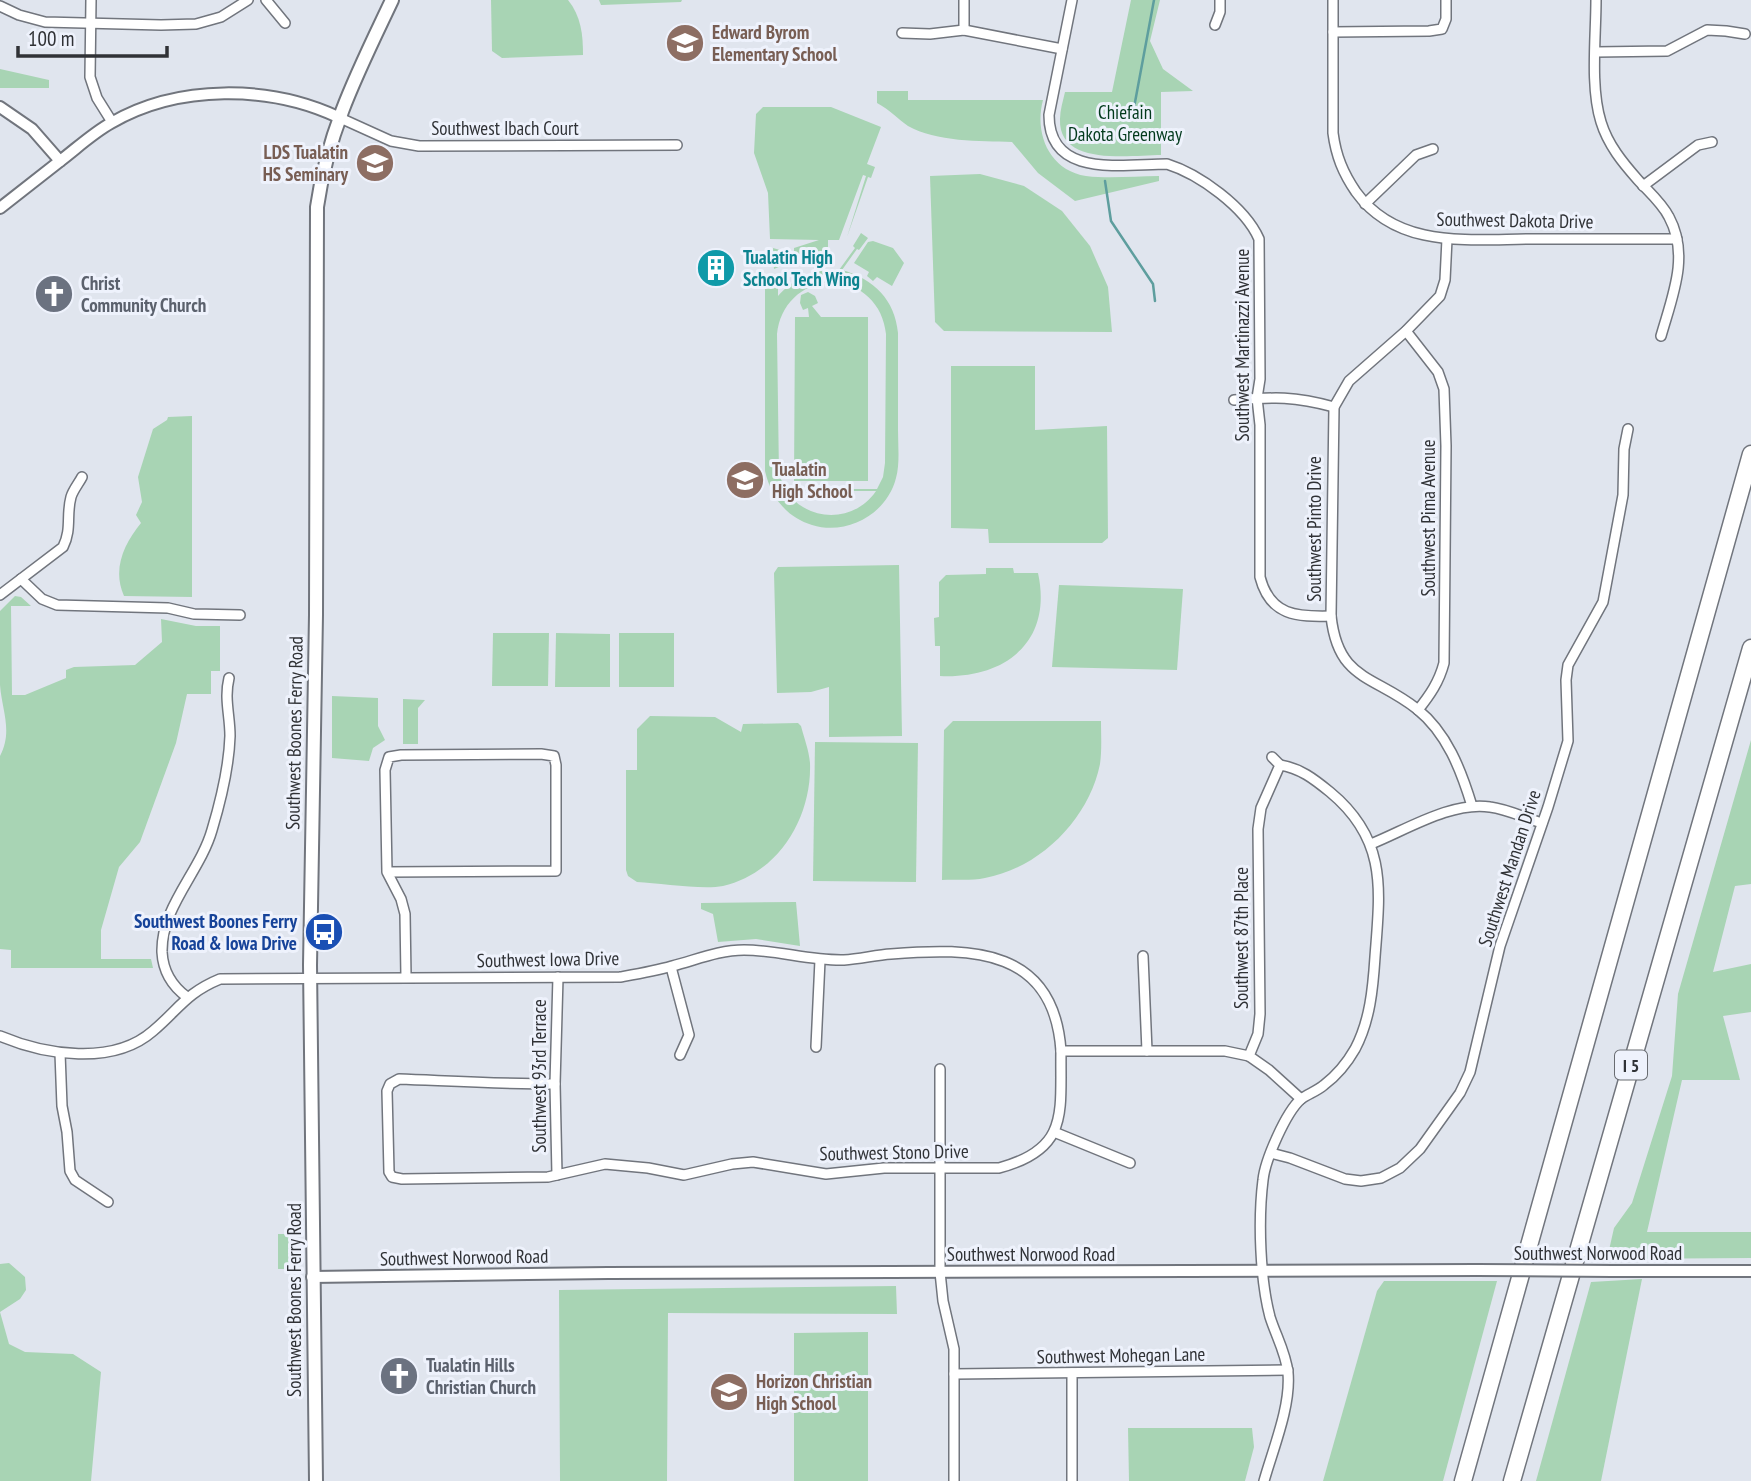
<svg xmlns="http://www.w3.org/2000/svg" width="1751" height="1481" font-family="'PT Sans Narrow',sans-serif">
  <rect width="100%" height="100%" fill="#e0e5ee"/>
  <g fill="#a8d4b4" fill-rule="evenodd">
    <path d="M 491,0 L 568,0 C 581,16 583,34 583,55 L 502,58 L 492,51 Z"/>
    <path d="M 599,0 L 682,0 L 681,2 L 601,5 Z"/>
    <path d="M 1131,0 L 1160,0 L 1150,41 L 1163,69 L 1193,91 L 1161,92 L 1161,155 C 1131,155 1058,167 1060,119 C 1060,110 1063,101 1065,92 L 1112,92 Z"/>
    <path d="M 0,69 L 49,80 L 49,88 L 0,88 Z"/>
    <path d="M 877,91 L 908,91 L 908,100 L 1043,100 C 1034,133 1049,170 1086,176 C 1110,179 1135,176 1159,176 L 1159,181 L 1075,201 L 1038,173 L 1012,142 C 980,141 936,142 908,126 C 898,119 890,110 877,103 Z"/>
    <path d="M 763,107 L 831,107 L 881,127 L 867,164 L 875,167 L 871,178 L 868,177 L 847,237 L 866,176 L 863,175 L 839,240 L 828,240 L 828,263 L 799,254 L 798,259 L 774,269 L 773,248 L 794,254 L 794,248 L 819,240 L 770,239 L 768,193 L 754,153 L 756,114 Z"/>
    <path d="M 980,174 L 1024,186 L 1062,211 L 1090,246 L 1108,287 L 1112,332 L 944,331 L 935,322 L 930,176 Z"/>
    <path d="M 861,233 L 868,238 L 859,250 L 857,249 L 842,270 C 874,279 895,300 898,333 C 898,366 898,398 898,430 C 898,446 900,463 896,478 C 887,514 847,536 812,525 C 786,517 771,497 765,471 L 765,279 L 778,279 L 778,296 C 795,277 814,269 839,270 L 855,248 L 853,246 ZM 831,282 C 861,283 883,304 886,334 L 885,463 L 883,477 L 877,489 L 802,489 L 802,491 L 876,491 C 856,521 813,523 790,496 L 855,496 L 855,494 L 788,494 L 779,475 L 777,334 C 780,305 801,284 831,282 Z"/>
    <path d="M 873,241 L 893,248 L 904,263 L 892,286 L 877,277 L 873,281 L 867,276 L 869,272 L 854,263 L 868,242 Z"/>
    <path d="M 808,292 L 815,296 L 818,303 L 812,306 L 821,317 L 868,317 L 868,481 L 794,481 L 795,317 L 809,317 L 808,308 L 803,310 L 800,303 L 801,295 Z"/>
    <path d="M 951,366 L 1035,366 L 1035,430 L 1107,426 L 1108,538 L 1102,543 L 989,543 L 988,529 L 951,528 Z"/>
    <path d="M 192,416 L 192,597 L 124,596 C 112,569 124,544 141,523 L 136,515 L 142,502 L 138,477 L 153,429 L 167,420 L 168,417 Z"/>
    <path d="M 899,565 L 902,736 L 829,737 L 829,687 L 811,692 L 777,693 L 774,573 L 778,567 Z"/>
    <path d="M 986,568 L 1013,568 L 1014,573 L 1038,573 C 1053,642 1005,679 940,676 L 940,646 L 935,646 L 934,618 L 939,617 L 939,582 L 946,575 L 986,574 Z"/>
    <path d="M 1059,585 L 1183,589 L 1177,670 L 1052,667 Z"/>
    <path d="M 15,596 L 21,597 L 31,606 L 11,606 L 12,695 L 25,695 L 66,678 L 66,670 L 74,667 L 135,665 L 162,642 L 161,619 L 196,626 L 220,626 L 220,671 L 211,671 L 211,694 L 187,694 L 176,743 L 140,842 L 119,867 L 101,930 L 101,959 L 151,959 L 153,968 L 11,968 L 11,950 L 0,949 L 0,756 C 13,731 2,711 0,685 C 0,661 0,636 0,611 Z"/>
    <path d="M 493,633 L 549,633 L 548,686 L 492,686 Z"/>
    <path d="M 556,633 L 610,634 L 610,687 L 555,687 Z"/>
    <rect x="619" y="633" width="55" height="54"/>
    <path d="M 332,696 L 378,698 L 378,726 L 385,740 L 373,748 L 369,761 L 332,758 Z"/>
    <path d="M 403,699 L 425,700 L 418,708 L 418,744 L 403,744 Z"/>
    <path d="M 650,716 L 715,717 L 741,732 L 743,724 L 798,723 L 801,726 C 804,738 809,750 810,763 C 812,817 779,873 723,886 C 702,890 660,883 637,882 L 628,876 L 626,870 L 626,770 L 637,770 L 637,729 Z"/>
    <path d="M 953,721 L 1101,721 C 1101,734 1102,750 1100,764 C 1089,819 1040,868 985,878 C 971,881 955,879 942,880 L 944,730 Z"/>
    <path d="M 1751,740 L 1751,884 L 1735,886 L 1713,972 L 1751,964 L 1751,1012 L 1723,1016 L 1740,1080 L 1682,1080 L 1647,1232 L 1751,1232 L 1751,1258 L 1607,1259 L 1614,1228 L 1632,1203 L 1672,1076 L 1678,994 Z"/>
    <path d="M 815,742 L 918,743 L 916,882 L 813,881 Z"/>
    <path d="M 796,902 L 800,946 L 756,939 L 718,942 L 713,914 L 701,909 L 701,903 Z"/>
    <rect x="278" y="1234" width="15" height="35"/>
    <path d="M 9,1263 L 25,1277 L 26,1290 L 20,1299 L 0,1312 L 9,1344 L 25,1352 L 73,1354 L 101,1372 L 91,1481 L 0,1481 L 0,1264 Z"/>
    <path d="M 1642,1279 L 1601,1481 L 1536,1481 L 1591,1282 Z"/>
    <path d="M 1384,1281 L 1497,1281 L 1443,1481 L 1323,1481 L 1377,1291 Z"/>
    <path d="M 896,1286 L 897,1314 L 668,1313 L 667,1481 L 560,1481 L 559,1290 Z"/>
    <path d="M 868,1332 L 868,1481 L 794,1481 L 794,1333 Z"/>
    <path d="M 1128,1428 L 1252,1428 L 1254,1447 L 1245,1481 L 1129,1481 Z"/>
  </g>
  <g fill="none" stroke-linecap="round" stroke-linejoin="round">
    <g stroke="#5e9e9e" stroke-width="2.5">
      <path d="M 1133,113 L 1154,0"/>
      <path d="M 1105,181 L 1111,221 L 1153,284 L 1155,301"/>
    </g>
    <g stroke="#71757d" stroke-width="12">
      <g id="minor">
        <path d="M 91,0 L 90,77 L 97,98 L 112,122"/>
        <path d="M 266,0 L 285,23"/>
        <path d="M 964,0 L 964,30"/>
        <path d="M 1072,0 L 1049,115 C 1049,179 1123,164 1167,164 C 1199,174 1245,207 1259,239 L 1260,379 L 1257,398 L 1260,425 L 1260,577 C 1270,616 1297,617 1331,616"/>
        <path d="M 1333,0 L 1333,133 C 1336,156 1343,173 1356,192 C 1398,250 1470,239 1533,239 C 1581,239 1629,239 1677,239"/>
        <path d="M 1596,0 C 1596,37 1590,87 1601,122 C 1608,145 1623,163 1638,180 C 1649,192 1662,203 1669,217 C 1690,256 1672,297 1661,336"/>
        <path d="M 0,6 L 19,15 L 45,22 L 161,25 L 196,24 L 221,17 L 248,0"/>
        <path d="M 1215,25 L 1220,12 L 1220,0"/>
        <path d="M 1333,32 L 1429,31 L 1442,29 L 1446,19 L 1446,0"/>
        <path d="M 902,33 L 930,34 L 964,30 L 1062,49"/>
        <path d="M 1596,52 L 1667,51 L 1707,30 L 1726,31 L 1745,34"/>
        <path d="M 338,117 L 391,141 L 419,146 L 677,145"/>
        <path d="M 1643,186 L 1698,145 L 1712,142"/>
        <path d="M 1365,204 L 1416,155 L 1433,149"/>
        <path d="M 1447,239 L 1445,280 L 1440,296 L 1406,331 L 1349,381 L 1334,407 L 1331,616 C 1338,681 1374,675 1417,709 C 1447,733 1461,770 1472,806"/>
        <path d="M 1406,331 L 1438,372 L 1444,389 L 1446,446 L 1444,663 C 1439,682 1430,695 1418,710"/>
        <path d="M 1234,400 C 1275,397 1294,396 1334,407"/>
        <path d="M 21,579 L 42,599 L 57,605 L 168,608 L 194,614 L 240,615"/>
        <path d="M 0,595 L 63,547 C 72,529 66,515 71,497 C 73,490 79,483 82,477"/>
        <path d="M 1272,757 L 1280,765 L 1261,808 L 1258,829 L 1260,1014 L 1258,1034 L 1249,1056 L 1269,1070 L 1301,1099"/>
        <path d="M 1371,844 C 1406,830 1452,801 1490,807 C 1507,809 1525,818 1542,823"/>
        <path d="M 387,872 L 556,871 L 556,765 L 554,756 L 541,754 L 401,755 L 389,757 L 385,770 L 387,872 L 401,899 L 405,914 L 406,977"/>
        <path d="M 1143,956 L 1147,1051"/>
        <path d="M 671,967 L 689,1035 L 680,1055"/>
        <path d="M 187,997 C 172,986 163,971 162,952 C 161,907 200,872 212,830 C 221,800 229,767 230,736 C 230,715 224,699 229,678"/>
        <path d="M 0,1036 C 45,1055 113,1066 153,1031 C 179,1009 186,993 220,979 L 620,977 C 637,974 655,971 672,966 C 696,960 719,950 744,950 C 778,950 810,961 844,960 C 860,959 876,955 891,954 C 974,947 1054,949 1061,1051"/>
        <path d="M 816,1047 L 820,960"/>
        <path d="M 60,1053 L 62,1106 L 67,1132 L 70,1171 L 75,1180 L 108,1202"/>
        <path d="M 940,1069 L 940,1272 L 943,1301 L 954,1349 L 954,1481"/>
        <path d="M 555,1084 C 503,1084 451,1081 399,1079 L 390,1084 L 387,1091 L 389,1172 L 392,1177 L 402,1179 L 548,1177 L 605,1164 L 648,1168 L 684,1175 L 732,1164 L 753,1162 L 826,1174 L 884,1168 L 999,1168 C 1070,1149 1060,1112 1061,1051 L 1225,1051 L 1249,1056"/>
        <path d="M 1054,1132 L 1130,1163"/>
        <path d="M 1271,1153 L 1290,1158 L 1345,1179 L 1361,1181 L 1381,1178 L 1400,1168 L 1420,1149 L 1460,1093 L 1470,1072 L 1500,946 L 1548,807 L 1568,741 L 1566,680 L 1568,665 L 1603,602 L 1623,495 L 1624,449 L 1628,429"/>
        <path d="M 557,1175 L 555,1084 L 558,977"/>
        <path d="M 1072,1373 L 1072,1481"/>
        <path d="M 954,1374 L 1288,1370"/>
        <path d="M 1264,1481 C 1273,1449 1291,1406 1288,1373 C 1286,1353 1276,1336 1270,1317 C 1260,1279 1258,1220 1263,1180 C 1265,1160 1286,1112 1301,1099 C 1308,1094 1317,1091 1324,1085 C 1336,1076 1347,1063 1355,1049 C 1370,1021 1373,988 1375,957 C 1380,890 1388,840 1330,792 C 1314,779 1300,768 1280,765"/>
      </g>
    </g>
    <g stroke="#71757d" stroke-width="14">
      <g id="tertiary">
        <path d="M 0,107 L 32,129 L 60,161 C 77,148 93,133 111,123 C 178,84 270,85 338,117"/>
        <path d="M 0,208 L 60,161"/>
        <path d="M 1612,1271 L 1751,1271"/>
        <path d="M 312,1277 L 608,1273 L 1477,1270"/>
      </g>
    </g>
    <g stroke="#71757d" stroke-width="16">
      <path id="secondary" d="M 316,1481 L 310,965 L 316,615 L 317,207 C 328,129 359,70 392,0"/>
    </g>
    <g stroke="#71757d" stroke-width="19">
      <g id="motorway">
        <path d="M 1463,1481 L 1751,454"/>
        <path d="M 1512,1481 L 1751,648"/>
      </g>
    </g>
    <use href="#minor" stroke="#fff" stroke-width="9"/>
    <use href="#tertiary" stroke="#fff" stroke-width="10"/>
    <use href="#secondary" stroke="#fff" stroke-width="12"/>
    <use href="#motorway" stroke="#fff" stroke-width="16"/>
    <g stroke="#71757d" stroke-width="14" stroke-linecap="butt">
      <path id="tertiary-bridge" d="M 1477,1270 L 1612,1271"/>
    </g>
    <use href="#tertiary-bridge" stroke="#fff" stroke-width="10"/>
  </g>
  <defs>
    <g id="school-disc" transform="scale(2.0125)"><circle r="9.5" fill="#8d6e63" stroke="#eef2fc"/><path d="M0-5L7-2L0 1L-7-2ZM-4 1L0 2.5L4 1V4Q0 6-4 4Z" fill="#fff"/></g>
    <g id="building-disc" transform="scale(2.0125)"><circle r="9.5" fill="#0f9aa8" stroke="#eef2fc"/><path d="M-4-6H4V6H1V3H-1V6H-4ZM-2.5-4.3h1.7v1.8h-1.7ZM.8-4.3h1.7v1.8H.8ZM-2.5-1h1.7V.8h-1.7ZM.8-1h1.7V.8H.8Z" fill="#fff"/></g>
    <g id="church-disc" transform="scale(2.0125)"><circle r="9.5" fill="#6b7280" stroke="#eef2fc"/><path d="M-1.2-6h2.4v3.5h3.3v2.4h-3.3V6h-2.4V-.1h-3.3v-2.4h3.3Z" fill="#fff"/></g>
    <g id="bus-disc" transform="scale(2.0125)"><circle r="9.5" fill="#1a4fb4" stroke="#eef2fc"/><path d="M-5-6H5V4H4V6H2V4H-2V6H-4V4H-5ZM-3.5-4V0h7V-4ZM-3.5 1.2v1.5H-2V1.2ZM2 1.2v1.5H3.5V1.2Z" fill="#fff"/></g>
  </defs>
  <g fill-rule="evenodd">
    <use href="#school-disc" x="685" y="43"/>
    <use href="#school-disc" x="375" y="163"/>
    <use href="#building-disc" x="716" y="268"/>
    <use href="#church-disc" x="54" y="294"/>
    <use href="#school-disc" x="745" y="480"/>
    <use href="#bus-disc" x="324" y="932"/>
    <use href="#church-disc" x="399" y="1376"/>
    <use href="#school-disc" x="729" y="1392"/>
  </g>
  <g text-anchor="middle" dominant-baseline="central" stroke-width="6" stroke-linejoin="round" paint-order="stroke">
    <rect fill="#eef2fc" stroke="#696c71" stroke-width="2" x="1615" y="1050.5" width="32" height="29" rx="5"/>
    <g font-size="18" font-weight="bold" fill="#303236">
      <text x="1631" y="1065">I 5</text>
    </g>
    <g font-size="19" font-weight="bold" fill="#785e54" stroke="#eef2fc" text-anchor="start">
      <text x="712" y="32">Edward Byrom<tspan x="712" dy="22">Elementary School</tspan></text>
      <text x="348" y="152" text-anchor="end">LDS Tualatin<tspan x="348" dy="22">HS Seminary</tspan></text>
      <text x="772" y="469">Tualatin<tspan x="772" dy="22">High School</tspan></text>
      <text x="756" y="1381">Horizon Christian<tspan x="756" dy="22">High School</tspan></text>
    </g>
    <g font-size="19" fill="#023a1c" stroke="#eef2fc">
      <text x="1125" y="112">Chiefain<tspan x="1125" dy="22">Dakota Greenway</tspan></text>
    </g>
    <g font-size="19" fill="#303236" stroke="#eef2fc">
      <text x="505" y="128">Southwest Ibach Court</text>
      <text transform="translate(1515 220) rotate(1)">Southwest Dakota Drive</text>
      <text transform="translate(1242 345) rotate(-90)">Southwest Martinazzi Avenue</text>
      <text transform="translate(1428 518) rotate(-90)">Southwest Pima Avenue</text>
      <text transform="translate(1314 529) rotate(-90)">Southwest Pinto Drive</text>
      <text transform="translate(294 733) rotate(-89)">Southwest Boones Ferry Road</text>
      <text transform="translate(1509 868) rotate(-72)">Southwest Mandan Drive</text>
      <text transform="translate(1241 938) rotate(-90)">Southwest 87th Place</text>
      <text transform="translate(548 959) rotate(-1)">Southwest Iowa Drive</text>
      <text transform="translate(539 1076) rotate(-90)">Southwest 93rd Terrace</text>
      <text transform="translate(894 1152) rotate(-1)">Southwest Stono Drive</text>
      <text x="1598" y="1253">Southwest Norwood Road</text>
      <text x="1031" y="1254">Southwest Norwood Road</text>
      <text transform="translate(464 1257) rotate(-1)">Southwest Norwood Road</text>
      <text transform="translate(294 1300) rotate(-90)">Southwest Boones Ferry Road</text>
      <text transform="translate(1121 1355) rotate(-1)">Southwest Mohegan Lane</text>
    </g>
    <g font-size="19" font-weight="bold" fill="#0d838f" stroke="#eef2fc" text-anchor="start">
      <text x="743" y="257">Tualatin High<tspan x="743" dy="22">School Tech Wing</tspan></text>
    </g>
    <g font-size="19" font-weight="bold" fill="#5b616d" stroke="#eef2fc" text-anchor="start">
      <text x="81" y="283">Christ<tspan x="81" dy="22">Community Church</tspan></text>
      <text x="426" y="1365">Tualatin Hills<tspan x="426" dy="22">Christian Church</tspan></text>
    </g>
    <g font-size="19" font-weight="bold" fill="#164399" stroke="#eef2fc" text-anchor="end">
      <text x="297" y="921">Southwest Boones Ferry<tspan x="297" dy="22">Road &amp; Iowa Drive</tspan></text>
    </g>
  </g>
  <path d="M18 46v10h149v-10" fill="none" stroke="#303236" stroke-width="3.5"/>
  <text x="28" y="46" font-size="21" fill="#303236" stroke="#eef2fc" stroke-width="5" paint-order="stroke">100 m</text>
</svg>
